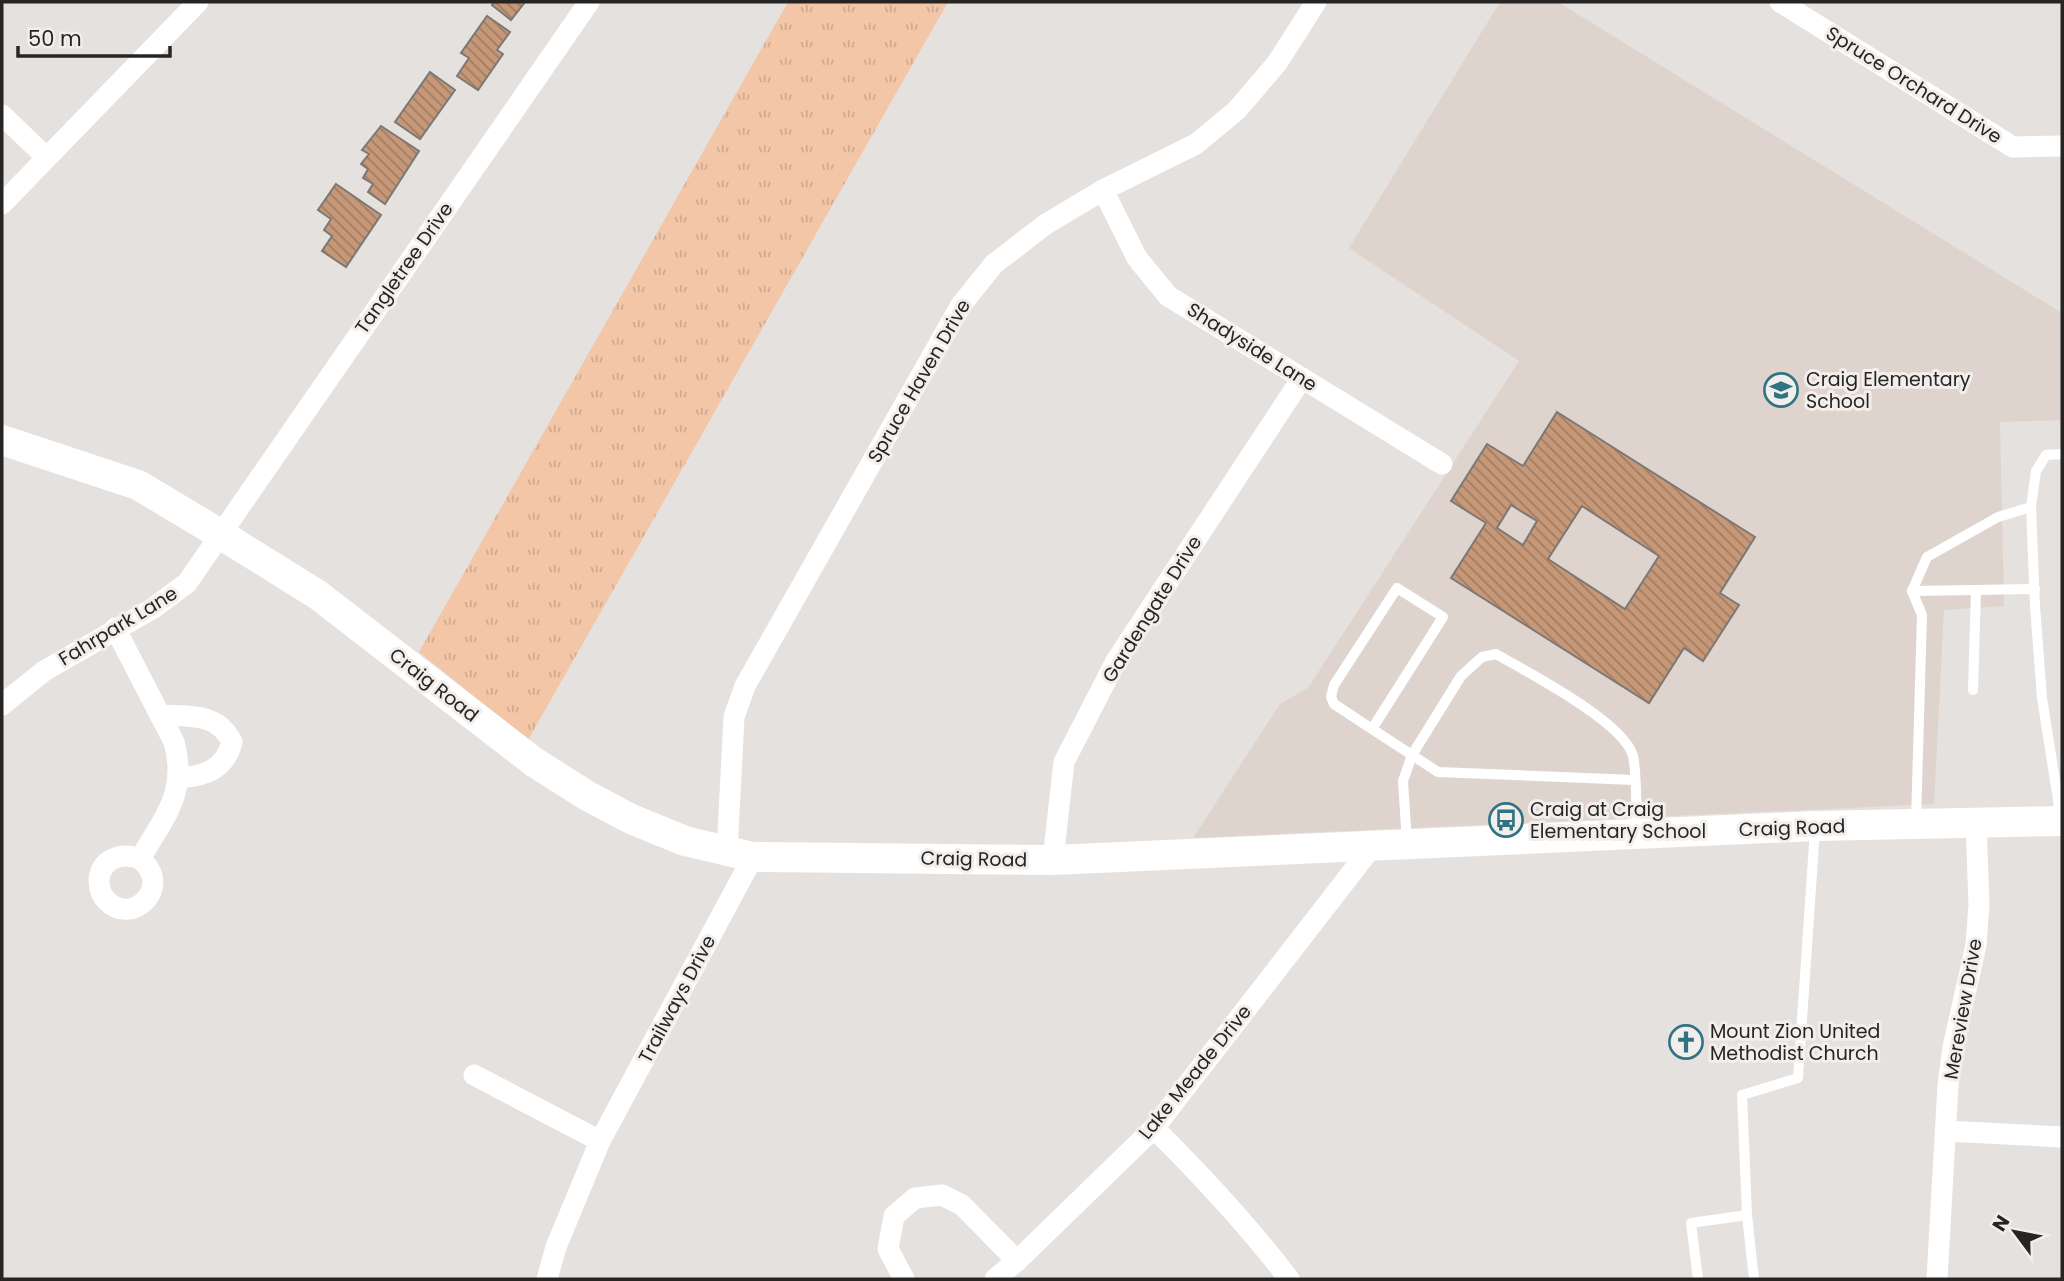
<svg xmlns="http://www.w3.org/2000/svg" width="2064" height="1281" font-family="Poppins,sans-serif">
  <defs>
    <pattern id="grass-tufts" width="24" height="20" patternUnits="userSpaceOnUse" patternTransform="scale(1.75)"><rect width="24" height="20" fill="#f2c6a7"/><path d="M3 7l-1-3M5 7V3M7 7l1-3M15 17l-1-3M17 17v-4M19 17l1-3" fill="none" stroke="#d0aa90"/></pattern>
    <pattern id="building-back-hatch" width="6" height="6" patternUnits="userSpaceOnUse" patternTransform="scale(1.75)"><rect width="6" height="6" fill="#c69878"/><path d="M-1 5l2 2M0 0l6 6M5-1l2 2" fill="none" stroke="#a17c62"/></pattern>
  </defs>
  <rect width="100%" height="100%" fill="#e5e1de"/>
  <path fill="#dfd4cd" d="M 1500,2 L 1558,2 L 2062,313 L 2062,420 L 2000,422 L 2004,606 L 1944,610 L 1934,804 L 1193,838 L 1280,704 L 1308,688 L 1519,361 L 1349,248 Z"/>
  <path fill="url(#grass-tufts)" d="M 788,2 L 948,2 L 528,740 L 419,652 Z"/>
  <g fill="url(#building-back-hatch)" stroke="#7c7876" stroke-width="2" fill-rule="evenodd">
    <path d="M 494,2 L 525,2 L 511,20 L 492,5 Z"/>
    <path d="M 487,16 L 510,32 L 497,50 L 503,54 L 478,90 L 457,76 L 469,58 L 461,53 Z"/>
    <path d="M 430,72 L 455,90 L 420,139 L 395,122 Z"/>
    <path d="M 381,126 L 419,151 L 385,204 L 368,192 L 373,184 L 363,178 L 368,169 L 361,164 L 369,154 L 362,150 Z"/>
    <path d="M 336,184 L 381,215 L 346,267 L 322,251 L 332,236 L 324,230 L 331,219 L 318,210 Z"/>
    <path d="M 1557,412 L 1755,537 L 1720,593 L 1739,605 L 1703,661 L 1684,648 L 1649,703 L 1451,578 L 1486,523 L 1451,501 L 1487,444 L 1523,466 ZM 1511,505 L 1537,521 L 1523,545 L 1497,528 ZM 1582,506 L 1659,556 L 1625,609 L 1548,559 Z"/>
  </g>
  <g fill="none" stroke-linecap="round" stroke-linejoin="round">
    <g stroke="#fff" stroke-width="10">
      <path d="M 1912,591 L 2035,589"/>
      <path d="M 1973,690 L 1976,590"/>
      <path d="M 1372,729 L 1334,704 L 1331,697 L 1334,685 L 1397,588 L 1443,617 L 1372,729 L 1438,772 L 1634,780"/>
      <path d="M 2061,819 L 2042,698 L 2035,606 L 2031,507 L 2036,471 L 2046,455 L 2062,454"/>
      <path d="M 1916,822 L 1922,615 L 1912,591 L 1927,557 L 1998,517 L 2031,507"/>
      <path d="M 1407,843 L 1403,781 L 1412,755 L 1461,676 L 1482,657 L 1496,654 C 1527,672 1624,722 1633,756 C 1637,773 1636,812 1637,832"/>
      <path d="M 1698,1279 L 1691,1223 L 1747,1215"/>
      <path d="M 1754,1279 L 1747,1215 L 1742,1095 L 1798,1078 L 1815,829"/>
    </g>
    <g stroke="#fff" stroke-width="21">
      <path d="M 1780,2 L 2013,147 L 2062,146"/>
      <path d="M 2,115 L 46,157"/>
      <path d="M 1103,190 L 1137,258 L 1168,296 L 1442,464"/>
      <path d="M 2,204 L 198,2"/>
      <path d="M 115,628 L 174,742 C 188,793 164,817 140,859 C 122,852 101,858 99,880 C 99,887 101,895 106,900 C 132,928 174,886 140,859"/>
      <path d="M 2,705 L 44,671 L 152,609 L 187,583 L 589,2"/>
      <path d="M 160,715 C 190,717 217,712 232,742 C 225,769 206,776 179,778"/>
      <path d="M 727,853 L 734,717 L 745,686 L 961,305 L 994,264 L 1046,224 L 1103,190 L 1196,144 L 1237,110 L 1277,63 L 1316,2"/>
      <path d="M 1053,860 L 1064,762 L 1116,661 L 1302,378"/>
      <path d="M 474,1075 L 600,1141"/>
      <path d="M 1154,1128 C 1202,1176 1248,1225 1289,1279"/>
      <path d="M 1946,1131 L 2062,1137"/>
      <path d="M 547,1279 L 556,1247 L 600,1141 L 753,857"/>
      <path d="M 904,1279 L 888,1249 L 894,1216 L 915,1198 L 942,1195 L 962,1205 L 1017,1261"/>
      <path d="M 995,1279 L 1017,1261 L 1154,1128 L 1374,844"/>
      <path d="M 1937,1279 L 1948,1085 L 1953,1047 L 1976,945 L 1979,905 L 1976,823"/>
    </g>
    <path stroke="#fff" stroke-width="30" d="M 2,440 L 138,485 L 220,534 L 318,595 L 534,762 L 586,795 L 631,819 L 685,841 L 753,857 L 1053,860 L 1815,826 L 2062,821"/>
  </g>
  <defs>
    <g id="school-ring" transform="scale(1.75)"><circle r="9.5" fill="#f2eeeb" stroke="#307484" stroke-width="1.5"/><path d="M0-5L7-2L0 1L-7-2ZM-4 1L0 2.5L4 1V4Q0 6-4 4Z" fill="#307484"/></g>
    <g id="bus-ring" transform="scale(1.75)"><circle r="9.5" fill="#f2eeeb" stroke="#307484" stroke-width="1.5"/><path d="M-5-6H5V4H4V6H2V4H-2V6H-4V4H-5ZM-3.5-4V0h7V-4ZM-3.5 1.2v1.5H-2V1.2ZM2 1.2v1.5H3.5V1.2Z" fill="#307484"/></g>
    <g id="church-ring" transform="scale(1.75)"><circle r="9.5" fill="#f2eeeb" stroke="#307484" stroke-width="1.5"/><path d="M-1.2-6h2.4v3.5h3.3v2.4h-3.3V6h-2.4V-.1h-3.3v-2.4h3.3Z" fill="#307484"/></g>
  </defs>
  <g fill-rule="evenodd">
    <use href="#school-ring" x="1781" y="390"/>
    <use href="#bus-ring" x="1506" y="820"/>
    <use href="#church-ring" x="1686" y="1042"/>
  </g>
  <g text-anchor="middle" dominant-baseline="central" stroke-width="6" stroke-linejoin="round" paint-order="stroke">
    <g font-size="19" fill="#272524" stroke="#f2eeeb">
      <text transform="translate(1914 85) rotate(32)">Spruce Orchard Drive</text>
      <text transform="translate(404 268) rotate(-55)">Tangletree Drive</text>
      <text transform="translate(1252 347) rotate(32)">Shadyside Lane</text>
      <text transform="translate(919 381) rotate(-60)">Spruce Haven Drive</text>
      <text transform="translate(1152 609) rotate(-58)">Gardengate Drive</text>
      <text transform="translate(118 626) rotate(-31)">Fahrpark Lane</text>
      <text transform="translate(434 685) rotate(38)">Craig Road</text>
      <text transform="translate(1792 828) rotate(-2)">Craig Road</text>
      <text transform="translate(974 859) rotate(1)">Craig Road</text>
      <text transform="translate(677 999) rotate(-62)">Trailways Drive</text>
      <text transform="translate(1963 1009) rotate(-80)">Mereview Drive</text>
      <text transform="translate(1195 1072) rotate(-51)">Lake Meade Drive</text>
    </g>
    <g font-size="19" fill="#272524" stroke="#f2eeeb" text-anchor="start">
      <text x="1806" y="379">Craig Elementary<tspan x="1806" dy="22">School</tspan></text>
      <text x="1530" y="809">Craig at Craig<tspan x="1530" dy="22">Elementary School</tspan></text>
      <text x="1710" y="1031">Mount Zion United<tspan x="1710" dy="22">Methodist Church</tspan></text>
    </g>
  </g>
  <rect width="2064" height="1281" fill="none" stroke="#272524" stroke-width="7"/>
  <g transform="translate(2015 1232) rotate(302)" stroke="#f2eeeb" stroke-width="5" paint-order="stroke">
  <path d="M0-5L12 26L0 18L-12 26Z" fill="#272524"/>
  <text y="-10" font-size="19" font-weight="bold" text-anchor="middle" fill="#272524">N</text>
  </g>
  <path d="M18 46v10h152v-10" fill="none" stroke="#272524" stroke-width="3.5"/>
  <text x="28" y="46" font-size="21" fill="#272524" stroke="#f2eeeb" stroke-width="5" paint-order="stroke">50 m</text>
</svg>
